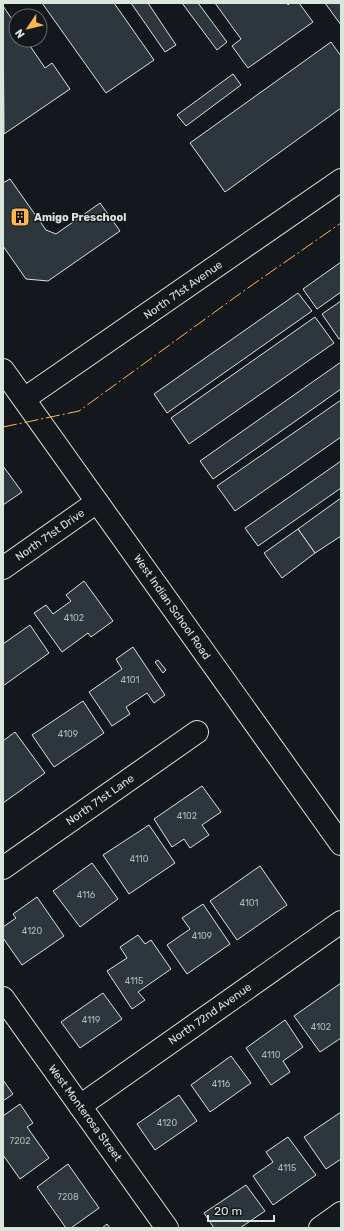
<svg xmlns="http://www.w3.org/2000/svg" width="344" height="1231" font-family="Rubik,sans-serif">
  <rect width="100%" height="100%" fill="#14181c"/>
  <g fill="#2c363c" stroke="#d8e6dc">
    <path d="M 42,3 L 114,3 L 154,60 L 106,93 Z"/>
    <path d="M 131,3 L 148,3 L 176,45 L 165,52 Z"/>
    <path d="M 182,3 L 198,3 L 227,42 L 217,50 Z"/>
    <path d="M 215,3 L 287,3 L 288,5 L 290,3 L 299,3 L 313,22 L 248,68 L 232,46 L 241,39 Z"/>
    <path d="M 325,3 L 341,3 L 341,25 Z"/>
    <path d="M 3,6 L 16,25 L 16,40 L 26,40 L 45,68 L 52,63 L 70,89 L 4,134 Z"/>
    <path d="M 331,42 L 341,56 L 341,108 L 225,192 L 190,143 Z"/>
    <path d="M 233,74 L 241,85 L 186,126 L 177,115 Z"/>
    <path d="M 10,179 L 46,230 L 56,234 L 100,203 L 120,231 L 48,281 L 26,279 L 3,246 L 3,183 Z"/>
    <path d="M 341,262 L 341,292 L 317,309 L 303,289 Z"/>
    <path d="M 298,293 L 312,311 L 167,413 L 154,394 Z"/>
    <path d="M 341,301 L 341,338 L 339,339 L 322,314 Z"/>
    <path d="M 315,317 L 334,343 L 189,444 L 171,418 Z"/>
    <path d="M 341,362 L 341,389 L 213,479 L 200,461 Z"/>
    <path d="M 341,400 L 341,437 L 235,511 L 217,486 Z"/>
    <path d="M 341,461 L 341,488 L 258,546 L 245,528 Z"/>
    <path d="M 3,466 L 22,492 L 3,505 Z"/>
    <path d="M 341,498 L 341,536 L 315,553 L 298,529 Z"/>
    <path d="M 298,529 L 315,553 L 282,578 L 264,553 Z"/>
    <path d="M 84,581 L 113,621 L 91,637 L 88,633 L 62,652 L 34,613 L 46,605 L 53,614 L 71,601 L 66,595 Z"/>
    <path d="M 30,625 L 49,653 L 3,686 L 3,644 Z"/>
    <path d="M 133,647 L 165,695 L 154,703 L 147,693 L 126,707 L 130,714 L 112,726 L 89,692 L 122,669 L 116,659 Z"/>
    <path d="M 158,660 L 166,670 L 163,673 L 155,662 Z"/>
    <path d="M 83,701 L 104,733 L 54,767 L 32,735 Z"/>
    <path d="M 15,732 L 45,773 L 3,803 L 3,741 Z"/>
    <path d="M 202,786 L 221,812 L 202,825 L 209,835 L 190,848 L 184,839 L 172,847 L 154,819 Z"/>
    <path d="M 149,825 L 175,863 L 129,894 L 103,855 Z"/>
    <path d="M 92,863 L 118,899 L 80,927 L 53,891 Z"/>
    <path d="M 260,866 L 287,905 L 237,940 L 210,901 Z"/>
    <path d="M 37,897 L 64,936 L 22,965 L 3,938 L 3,927 L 16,918 L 13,914 Z"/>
    <path d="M 203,904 L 230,944 L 187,974 L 167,945 L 190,929 L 182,918 Z"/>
    <path d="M 138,935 L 145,944 L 151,940 L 171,969 L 138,992 L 145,1000 L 132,1009 L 107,971 L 127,958 L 120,947 Z"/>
    <path d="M 341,983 L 341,1038 L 320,1052 L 294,1016 Z"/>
    <path d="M 103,993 L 122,1019 L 80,1048 L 61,1022 Z"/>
    <path d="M 285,1020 L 303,1047 L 283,1061 L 290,1072 L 271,1085 L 246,1048 Z"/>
    <path d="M 231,1056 L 251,1083 L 210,1112 L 191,1085 Z"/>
    <path d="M 3,1080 L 13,1094 L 3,1101 Z"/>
    <path d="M 179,1095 L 197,1121 L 155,1150 L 137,1124 Z"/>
    <path d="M 20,1104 L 33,1123 L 27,1127 L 49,1158 L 20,1179 L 3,1155 L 3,1116 Z"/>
    <path d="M 341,1112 L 341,1159 L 326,1169 L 304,1137 Z"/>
    <path d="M 288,1137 L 316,1175 L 273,1205 L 253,1176 L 273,1162 L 266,1152 Z"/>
    <path d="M 68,1164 L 99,1208 L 71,1228 L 66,1228 L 37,1187 Z"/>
    <path d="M 246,1185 L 265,1211 L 240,1228 L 214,1228 L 204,1213 Z"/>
    <path d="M 107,1224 L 110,1228 L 102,1228 Z"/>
  </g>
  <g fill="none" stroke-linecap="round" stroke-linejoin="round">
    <g stroke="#d8e6dc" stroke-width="24">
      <g id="minor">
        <path d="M 24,399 L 341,180"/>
        <path d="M 3,568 L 97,502"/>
        <path d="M 3,868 L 197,732"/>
        <path d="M 3,998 L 167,1228"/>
        <path d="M 80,1106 L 341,922"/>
        <path d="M 320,1228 L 341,1213"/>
      </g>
    </g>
    <g stroke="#d8e6dc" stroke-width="24">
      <path id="major" d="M 3,370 L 341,844"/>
    </g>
    <use href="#minor" stroke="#14181c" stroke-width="22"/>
    <use href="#major" stroke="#14181c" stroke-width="22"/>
    <path stroke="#ffb74d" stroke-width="1" stroke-dasharray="14 3 2 3" stroke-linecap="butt" d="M 3,427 L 79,411 L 245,290 L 341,223"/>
  </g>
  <defs>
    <g id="building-square" transform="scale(1)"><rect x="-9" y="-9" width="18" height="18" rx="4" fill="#ffb74d" stroke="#14181c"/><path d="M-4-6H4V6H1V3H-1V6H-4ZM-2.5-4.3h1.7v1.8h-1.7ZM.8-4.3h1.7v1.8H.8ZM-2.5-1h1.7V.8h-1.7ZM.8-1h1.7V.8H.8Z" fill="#111"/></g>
  </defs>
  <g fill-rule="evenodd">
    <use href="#building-square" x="20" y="217"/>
  </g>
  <g text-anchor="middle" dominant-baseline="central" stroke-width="3" stroke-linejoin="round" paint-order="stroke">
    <g font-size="9" fill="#adbab4">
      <text x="74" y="618">4102</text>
      <text x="130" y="680">4101</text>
      <text x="68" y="734">4109</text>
      <text x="187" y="816">4102</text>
      <text x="139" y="859">4110</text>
      <text x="86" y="895">4116</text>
      <text x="249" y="903">4101</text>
      <text x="32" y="931">4120</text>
      <text x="202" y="936">4109</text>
      <text x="134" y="981">4115</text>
      <text x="91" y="1020">4119</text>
      <text x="321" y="1027">4102</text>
      <text x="271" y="1055">4110</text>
      <text x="221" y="1084">4116</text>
      <text x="167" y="1123">4120</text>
      <text x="20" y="1141">7202</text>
      <text x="287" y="1168">4115</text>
      <text x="68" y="1197">7208</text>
    </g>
    <g font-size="11" font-weight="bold" fill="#d8e6dc" stroke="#14181c" text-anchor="start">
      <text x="34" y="217">Amigo Preschool</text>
    </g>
    <g font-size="11" fill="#d8e6dc" stroke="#14181c">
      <text transform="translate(183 290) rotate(-35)">North 71st Avenue</text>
      <text transform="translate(50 535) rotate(-35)">North 71st Drive</text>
      <text transform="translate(172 607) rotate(55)">West Indian School Road</text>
      <text transform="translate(100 800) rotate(-35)">North 71st Lane</text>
      <text transform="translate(210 1014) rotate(-35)">North 72nd Avenue</text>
      <text transform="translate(85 1113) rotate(54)">West Monterosa Street</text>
    </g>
  </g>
  <rect width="344" height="1231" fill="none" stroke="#d8e6dc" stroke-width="8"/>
  <g transform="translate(28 28) rotate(235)"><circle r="19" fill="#14181c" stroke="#626a69"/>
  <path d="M0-3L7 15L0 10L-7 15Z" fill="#ffb74d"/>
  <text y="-6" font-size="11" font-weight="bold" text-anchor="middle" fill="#d8e6dc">N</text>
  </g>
  <path d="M208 1215v6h66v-6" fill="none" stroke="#d8e6dc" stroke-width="2"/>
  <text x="214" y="1215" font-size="12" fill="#d8e6dc" stroke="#14181c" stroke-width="3" paint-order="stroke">20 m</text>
</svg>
